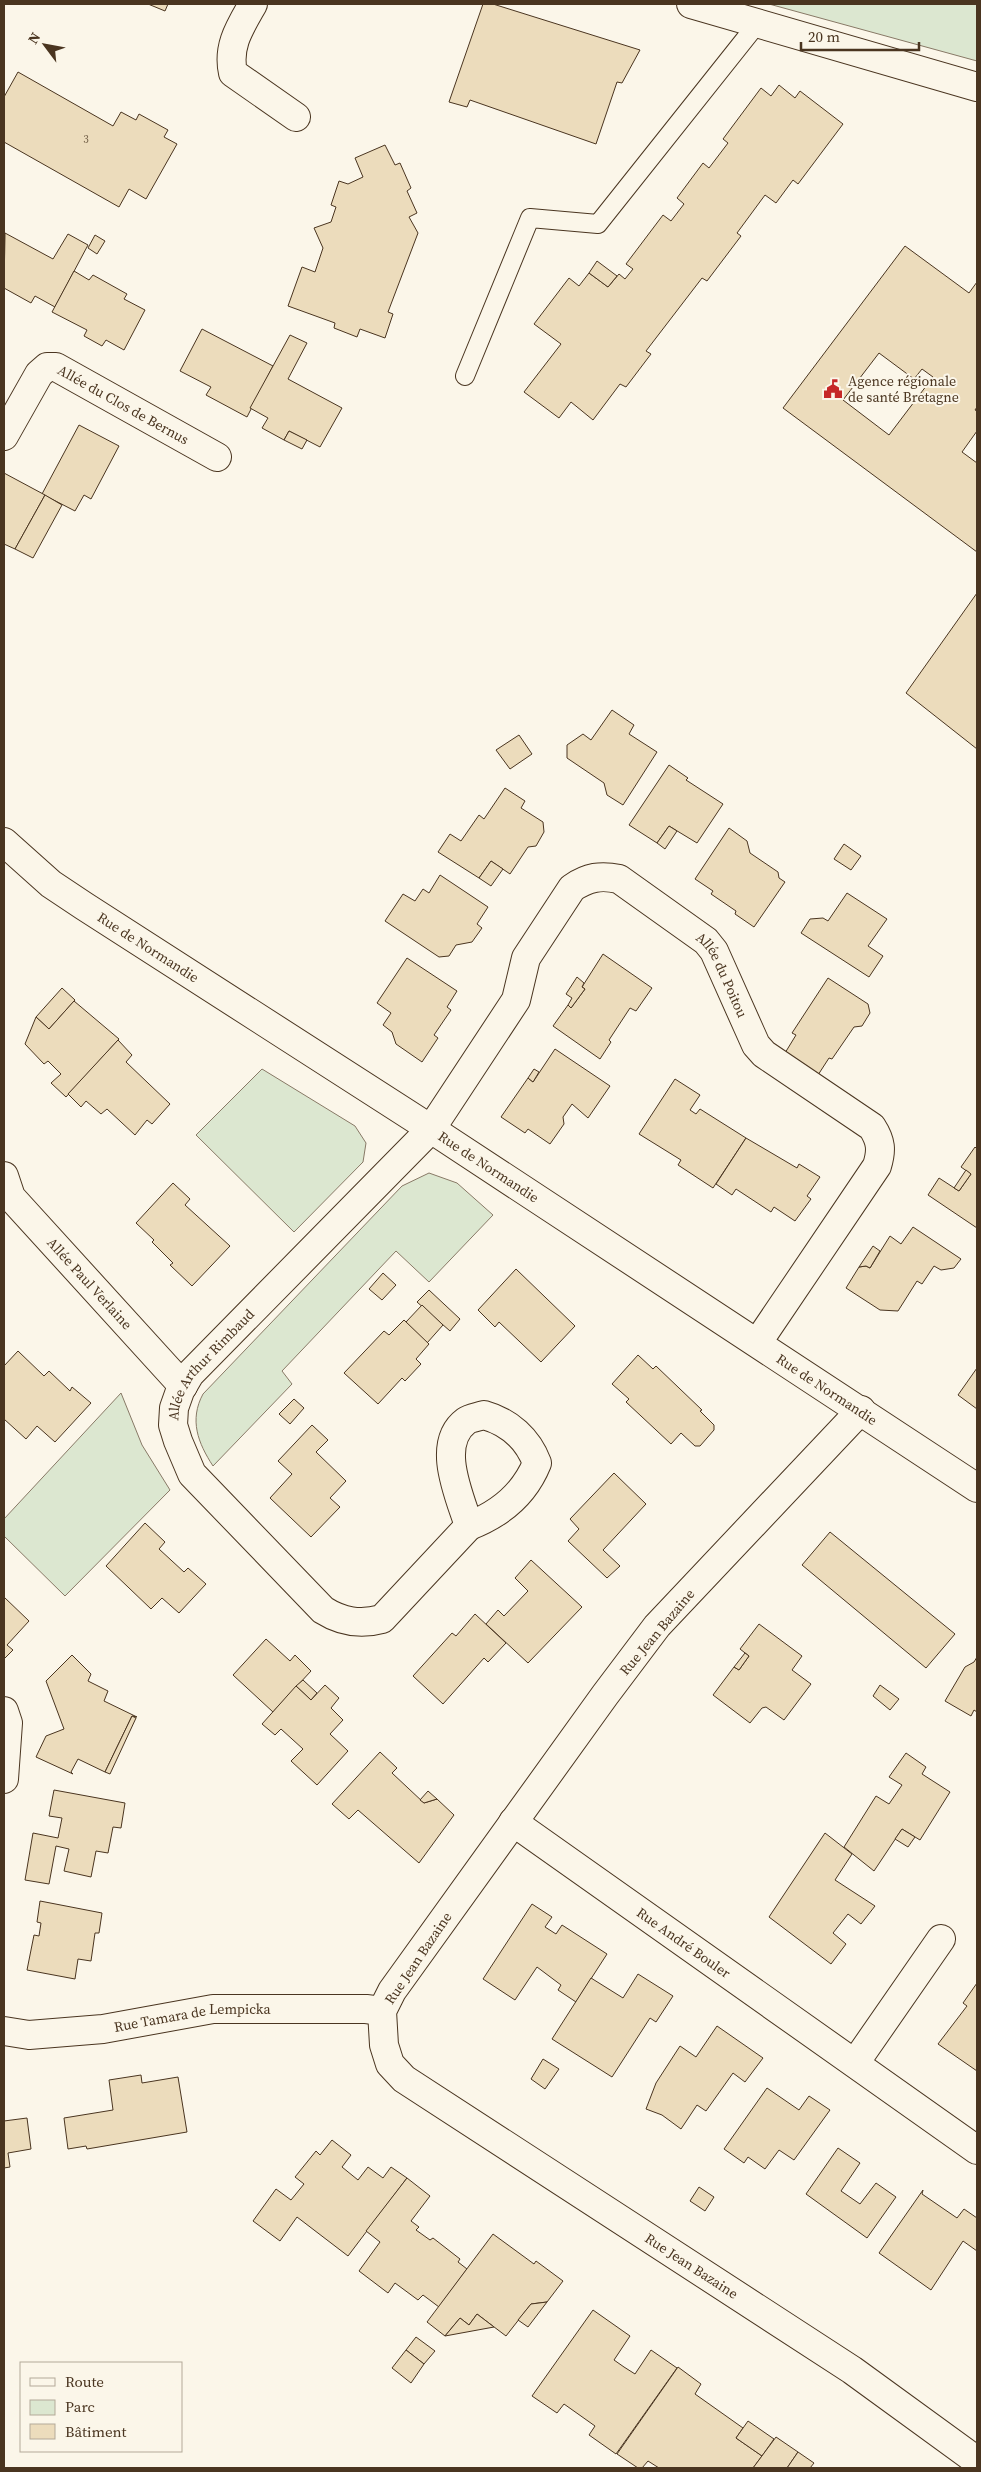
<svg xmlns="http://www.w3.org/2000/svg" width="981" height="2472" font-family="'Source Serif 4',serif">
  <rect width="100%" height="100%" fill="#fbf6e9"/>
  <g fill="#dce7d0" stroke="#887966">
    <path d="M 769,4 L 977,4 L 977,61 Z"/>
    <path d="M 262,1069 L 355,1126 L 366,1143 L 363,1162 L 294,1232 L 196,1135 Z"/>
    <path d="M 429,1173 L 457,1183 L 493,1215 L 429,1282 L 396,1251 L 282,1371 L 292,1384 L 213,1466 C 198,1443 189,1420 203,1394 L 402,1186 Z"/>
    <path d="M 121,1393 L 142,1445 L 170,1490 L 65,1596 L 4,1536 L 4,1519 Z"/>
  </g>
  <g fill="#ecdcbc" stroke="#4a3520" fill-rule="evenodd">
    <path d="M 148,4 L 168,4 L 165,11 Z"/>
    <path d="M 483,4 L 493,4 L 640,50 L 622,83 L 617,82 L 596,144 L 470,100 L 467,107 L 449,102 Z"/>
    <path d="M 18,72 L 113,126 L 121,112 L 136,120 L 139,114 L 168,130 L 164,137 L 177,144 L 146,199 L 129,189 L 119,207 L 4,142 L 4,97 Z"/>
    <path d="M 779,85 L 795,98 L 800,91 L 843,124 L 798,184 L 793,180 L 776,203 L 765,195 L 737,233 L 741,236 L 707,281 L 702,278 L 646,351 L 651,354 L 626,387 L 620,384 L 593,420 L 571,402 L 559,418 L 524,392 L 561,344 L 534,324 L 569,278 L 579,286 L 589,273 L 608,287 L 619,274 L 625,279 L 633,269 L 626,264 L 663,215 L 671,221 L 684,204 L 677,198 L 703,163 L 709,168 L 728,143 L 723,139 L 761,88 L 771,96 Z"/>
    <path d="M 385,145 L 395,165 L 400,163 L 411,188 L 407,191 L 417,213 L 409,217 L 418,233 L 388,312 L 393,314 L 385,338 L 360,329 L 357,337 L 334,328 L 335,323 L 288,306 L 302,267 L 315,272 L 323,248 L 314,228 L 331,222 L 336,207 L 331,205 L 339,181 L 348,184 L 363,177 L 355,158 Z"/>
    <path d="M 5,233 L 53,259 L 68,234 L 88,245 L 55,307 L 35,296 L 31,303 L 4,288 Z"/>
    <path d="M 95,235 L 105,241 L 97,254 L 88,248 Z"/>
    <path d="M 905,246 L 969,293 L 977,282 L 977,407 L 975,410 L 977,411 L 977,431 L 962,452 L 977,463 L 977,552 L 783,408 ZM 879,353 L 914,379 L 922,369 L 933,377 L 889,435 L 843,400 Z"/>
    <path d="M 597,261 L 617,276 L 608,287 L 589,273 Z"/>
    <path d="M 74,271 L 89,280 L 93,275 L 127,294 L 124,299 L 145,310 L 124,350 L 106,340 L 102,346 L 84,336 L 87,330 L 52,312 Z"/>
    <path d="M 202,329 L 273,366 L 247,417 L 206,395 L 211,387 L 180,371 Z"/>
    <path d="M 290,335 L 307,343 L 288,379 L 342,408 L 320,447 L 289,431 L 284,440 L 262,428 L 268,418 L 250,408 Z"/>
    <path d="M 79,425 L 119,446 L 91,499 L 84,495 L 75,511 L 42,494 Z"/>
    <path d="M 289,431 L 307,440 L 302,449 L 284,440 Z"/>
    <path d="M 4,473 L 45,495 L 15,549 L 4,544 Z"/>
    <path d="M 45,495 L 62,505 L 33,558 L 15,549 Z"/>
    <path d="M 977,593 L 977,749 L 906,693 Z"/>
    <path d="M 612,710 L 634,725 L 629,734 L 657,752 L 623,805 L 607,795 L 604,783 L 567,758 L 567,745 L 583,734 L 591,740 Z"/>
    <path d="M 519,735 L 532,754 L 510,769 L 496,750 Z"/>
    <path d="M 669,765 L 688,778 L 686,780 L 723,804 L 697,843 L 669,826 L 657,843 L 629,825 Z"/>
    <path d="M 505,788 L 525,801 L 521,808 L 543,822 L 544,832 L 536,846 L 528,847 L 510,874 L 491,861 L 479,878 L 438,852 L 450,834 L 461,841 L 479,815 L 484,819 Z"/>
    <path d="M 669,826 L 677,831 L 665,849 L 657,843 Z"/>
    <path d="M 729,828 L 747,841 L 750,853 L 778,872 L 779,878 L 785,882 L 754,927 L 735,914 L 736,911 L 711,894 L 713,891 L 695,879 Z"/>
    <path d="M 844,844 L 861,856 L 851,870 L 834,859 Z"/>
    <path d="M 491,861 L 503,869 L 491,886 L 479,878 Z"/>
    <path d="M 440,875 L 488,907 L 477,924 L 482,928 L 472,942 L 456,945 L 449,956 L 439,957 L 385,921 L 403,894 L 415,901 L 423,889 L 429,893 Z"/>
    <path d="M 847,893 L 887,919 L 868,946 L 883,956 L 869,977 L 801,933 L 810,919 L 823,918 L 828,921 Z"/>
    <path d="M 603,954 L 652,988 L 636,1011 L 630,1008 L 609,1040 L 611,1042 L 600,1059 L 553,1026 L 568,1005 L 571,1008 L 585,989 L 582,987 Z"/>
    <path d="M 407,958 L 457,991 L 447,1007 L 451,1010 L 434,1035 L 438,1038 L 422,1062 L 396,1044 L 392,1032 L 383,1025 L 391,1013 L 377,1003 Z"/>
    <path d="M 577,977 L 584,983 L 582,987 L 585,989 L 571,1008 L 568,1005 L 572,998 L 566,994 Z"/>
    <path d="M 828,978 L 868,1004 L 870,1013 L 862,1026 L 854,1027 L 832,1059 L 829,1058 L 818,1075 L 785,1053 L 796,1035 L 792,1033 Z"/>
    <path d="M 62,988 L 75,1000 L 49,1029 L 36,1017 Z"/>
    <path d="M 74,1001 L 119,1039 L 66,1097 L 51,1083 L 61,1074 L 48,1061 L 44,1064 L 25,1044 L 36,1017 L 49,1029 Z"/>
    <path d="M 118,1040 L 132,1055 L 126,1062 L 170,1104 L 152,1124 L 147,1120 L 135,1135 L 107,1109 L 101,1114 L 86,1101 L 81,1107 L 68,1094 Z"/>
    <path d="M 555,1049 L 610,1086 L 588,1118 L 572,1104 L 563,1117 L 564,1124 L 550,1144 L 528,1129 L 525,1133 L 501,1117 L 528,1078 L 533,1082 Z"/>
    <path d="M 534,1069 L 539,1072 L 533,1082 L 528,1078 Z"/>
    <path d="M 675,1079 L 700,1095 L 690,1110 L 696,1114 L 700,1109 L 746,1138 L 713,1188 L 678,1165 L 681,1160 L 639,1134 Z"/>
    <path d="M 746,1138 L 797,1168 L 799,1164 L 820,1177 L 807,1196 L 811,1199 L 795,1221 L 774,1207 L 771,1212 L 736,1189 L 732,1195 L 716,1184 Z"/>
    <path d="M 975,1147 L 977,1149 L 977,1228 L 928,1195 L 939,1178 L 959,1191 L 971,1174 L 961,1167 Z"/>
    <path d="M 966,1170 L 971,1174 L 959,1191 L 954,1188 Z"/>
    <path d="M 173,1183 L 190,1199 L 185,1205 L 230,1246 L 192,1286 L 170,1265 L 173,1263 L 152,1242 L 154,1240 L 136,1223 Z"/>
    <path d="M 913,1227 L 961,1259 L 954,1268 L 941,1270 L 934,1266 L 922,1284 L 917,1281 L 898,1311 L 880,1310 L 846,1288 L 859,1267 L 866,1266 L 870,1268 L 890,1236 L 901,1244 Z"/>
    <path d="M 873,1246 L 880,1251 L 870,1268 L 866,1266 L 859,1267 Z"/>
    <path d="M 516,1269 L 575,1326 L 541,1362 L 499,1322 L 495,1327 L 478,1310 Z"/>
    <path d="M 383,1273 L 396,1285 L 382,1300 L 369,1289 Z"/>
    <path d="M 429,1290 L 460,1319 L 450,1331 L 417,1302 Z"/>
    <path d="M 422,1305 L 443,1325 L 427,1343 L 406,1322 Z"/>
    <path d="M 404,1320 L 429,1344 L 416,1359 L 421,1364 L 405,1381 L 402,1378 L 378,1404 L 344,1373 L 384,1331 L 389,1335 Z"/>
    <path d="M 18,1351 L 44,1376 L 49,1371 L 70,1391 L 72,1387 L 91,1403 L 55,1442 L 37,1426 L 26,1439 L 4,1419 L 4,1366 Z"/>
    <path d="M 638,1355 L 653,1369 L 656,1366 L 702,1410 L 700,1411 L 714,1425 L 714,1430 L 700,1446 L 695,1446 L 681,1433 L 671,1444 L 626,1402 L 629,1399 L 612,1384 Z"/>
    <path d="M 977,1368 L 977,1409 L 958,1395 Z"/>
    <path d="M 294,1399 L 304,1408 L 290,1424 L 279,1414 Z"/>
    <path d="M 312,1425 L 328,1440 L 316,1452 L 346,1481 L 330,1498 L 340,1507 L 311,1537 L 270,1498 L 292,1474 L 278,1461 Z"/>
    <path d="M 614,1473 L 646,1504 L 603,1550 L 620,1566 L 607,1578 L 568,1541 L 579,1529 L 570,1519 Z"/>
    <path d="M 145,1523 L 165,1542 L 159,1549 L 184,1572 L 188,1568 L 206,1584 L 179,1613 L 162,1598 L 151,1609 L 106,1566 Z"/>
    <path d="M 830,1532 L 955,1634 L 926,1668 L 802,1565 Z"/>
    <path d="M 531,1560 L 582,1607 L 528,1663 L 486,1624 L 498,1610 L 504,1616 L 528,1591 L 515,1578 Z"/>
    <path d="M 4,1597 L 29,1621 L 7,1645 L 13,1650 L 4,1659 Z"/>
    <path d="M 475,1614 L 506,1643 L 488,1662 L 484,1658 L 443,1704 L 413,1676 L 452,1633 L 456,1636 Z"/>
    <path d="M 759,1624 L 802,1656 L 792,1670 L 811,1684 L 784,1720 L 766,1707 L 762,1708 L 750,1723 L 713,1695 L 734,1667 L 739,1670 L 749,1656 L 740,1649 Z"/>
    <path d="M 266,1639 L 290,1661 L 295,1655 L 311,1671 L 273,1712 L 233,1675 Z"/>
    <path d="M 745,1653 L 749,1656 L 739,1670 L 734,1667 Z"/>
    <path d="M 72,1655 L 91,1674 L 88,1681 L 108,1691 L 104,1701 L 137,1717 L 132,1716 L 105,1772 L 78,1759 L 71,1772 L 73,1774 L 36,1757 L 46,1736 L 64,1729 L 46,1681 Z"/>
    <path d="M 977,1657 L 977,1712 L 974,1710 L 971,1716 L 945,1701 L 965,1667 L 974,1662 Z"/>
    <path d="M 303,1680 L 317,1693 L 311,1700 L 296,1686 Z"/>
    <path d="M 325,1685 L 339,1698 L 331,1708 L 343,1720 L 330,1734 L 348,1751 L 317,1785 L 291,1761 L 303,1749 L 281,1729 L 275,1735 L 262,1724 L 296,1686 L 311,1700 Z"/>
    <path d="M 880,1685 L 899,1699 L 890,1710 L 873,1696 Z"/>
    <path d="M 132,1716 L 136,1718 L 110,1774 L 105,1772 Z"/>
    <path d="M 380,1752 L 397,1768 L 392,1773 L 424,1803 L 437,1799 L 454,1815 L 419,1863 L 358,1810 L 349,1819 L 332,1804 Z"/>
    <path d="M 906,1753 L 926,1767 L 922,1774 L 950,1792 L 920,1840 L 902,1829 L 874,1871 L 844,1847 L 876,1796 L 889,1804 L 902,1785 L 889,1777 Z"/>
    <path d="M 54,1790 L 125,1803 L 121,1828 L 113,1827 L 108,1853 L 96,1851 L 91,1877 L 64,1871 L 69,1849 L 56,1846 L 49,1884 L 25,1880 L 33,1833 L 58,1838 L 62,1818 L 49,1816 Z"/>
    <path d="M 428,1791 L 437,1799 L 424,1803 L 420,1800 Z"/>
    <path d="M 902,1829 L 915,1837 L 908,1847 L 895,1839 Z"/>
    <path d="M 825,1833 L 852,1854 L 835,1880 L 875,1906 L 861,1924 L 848,1914 L 833,1933 L 846,1944 L 831,1964 L 769,1917 Z"/>
    <path d="M 40,1901 L 102,1913 L 99,1933 L 95,1933 L 91,1961 L 78,1959 L 75,1979 L 27,1970 L 34,1935 L 39,1936 L 41,1923 L 37,1922 Z"/>
    <path d="M 532,1904 L 552,1917 L 545,1927 L 556,1934 L 562,1925 L 607,1954 L 576,2002 L 558,1990 L 561,1985 L 537,1967 L 515,2000 L 483,1979 Z"/>
    <path d="M 638,1974 L 673,1996 L 656,2022 L 650,2018 L 612,2077 L 552,2039 L 591,1978 L 623,1998 Z"/>
    <path d="M 977,1983 L 977,2071 L 938,2044 L 967,2006 L 963,2003 Z"/>
    <path d="M 717,2026 L 763,2058 L 745,2082 L 733,2073 L 706,2111 L 697,2105 L 681,2129 L 662,2115 L 646,2109 L 656,2083 L 680,2046 L 696,2057 Z"/>
    <path d="M 543,2059 L 559,2069 L 545,2089 L 531,2079 Z"/>
    <path d="M 141,2075 L 142,2083 L 178,2077 L 187,2132 L 87,2149 L 86,2146 L 68,2149 L 64,2118 L 113,2110 L 109,2080 Z"/>
    <path d="M 767,2088 L 799,2110 L 809,2096 L 830,2110 L 794,2160 L 779,2150 L 765,2169 L 748,2157 L 744,2163 L 724,2149 Z"/>
    <path d="M 27,2118 L 31,2149 L 8,2153 L 10,2167 L 4,2168 L 4,2121 Z"/>
    <path d="M 332,2140 L 351,2155 L 342,2167 L 358,2180 L 368,2167 L 383,2178 L 391,2167 L 407,2178 L 348,2256 L 297,2217 L 280,2241 L 253,2221 L 276,2189 L 291,2200 L 304,2184 L 295,2177 L 316,2151 L 320,2155 Z"/>
    <path d="M 838,2148 L 860,2163 L 841,2191 L 860,2204 L 876,2183 L 896,2197 L 867,2238 L 806,2194 Z"/>
    <path d="M 407,2178 L 430,2196 L 411,2221 L 419,2227 L 416,2230 L 430,2240 L 433,2238 L 460,2259 L 458,2262 L 467,2269 L 439,2307 L 423,2295 L 418,2300 L 395,2283 L 388,2293 L 359,2271 L 380,2242 L 366,2231 Z"/>
    <path d="M 699,2187 L 714,2197 L 705,2211 L 690,2201 Z"/>
    <path d="M 923,2190 L 922,2194 L 957,2218 L 964,2209 L 977,2218 L 977,2251 L 963,2241 L 931,2290 L 879,2253 Z"/>
    <path d="M 493,2234 L 534,2264 L 536,2261 L 563,2281 L 547,2302 L 531,2304 L 506,2336 L 477,2314 L 469,2325 L 460,2318 L 445,2336 L 427,2322 Z"/>
    <path d="M 547,2302 L 528,2327 L 518,2320 L 531,2304 Z"/>
    <path d="M 593,2310 L 630,2336 L 614,2360 L 624,2367 L 635,2374 L 651,2350 L 677,2368 L 616,2454 L 589,2435 L 595,2426 L 564,2404 L 557,2413 L 532,2396 Z"/>
    <path d="M 477,2314 L 494,2327 L 445,2336 L 460,2318 L 469,2325 Z"/>
    <path d="M 416,2337 L 435,2351 L 424,2364 L 406,2350 Z"/>
    <path d="M 406,2350 L 424,2364 L 411,2383 L 392,2368 Z"/>
    <path d="M 678,2367 L 701,2384 L 695,2394 L 743,2428 L 736,2438 L 762,2456 L 753,2468 L 659,2468 L 648,2461 L 642,2468 L 638,2468 L 617,2454 Z"/>
    <path d="M 748,2421 L 774,2439 L 762,2456 L 736,2438 Z"/>
    <path d="M 776,2437 L 798,2452 L 787,2468 L 753,2468 Z"/>
    <path d="M 798,2452 L 814,2463 L 810,2468 L 787,2468 Z"/>
  </g>
  <g fill="none" stroke-linecap="round" stroke-linejoin="round">
    <g stroke="#4a3520" stroke-width="20">
      <path id="lane" d="M 465,376 L 530,218 L 598,224 L 757,24"/>
    </g>
    <g stroke="#4a3520" stroke-width="30">
      <g id="street">
        <path d="M 253,4 C 240,27 227,46 233,73 L 296,117"/>
        <path d="M 691,4 L 977,87"/>
        <path id="s1" d="M 4,436 L 39,374 L 47,367 L 56,367 L 217,457"/>
        <path id="s2" d="M 4,842 L 51,884 L 84,906 L 431,1129 L 977,1488"/>
        <path id="s3" d="M 4,1176 L 11,1197 L 183,1386"/>
        <path id="s4" d="M 861,1410 L 657,1626 L 605,1695 L 392,1991 L 382,2011 L 384,2045 L 390,2064 L 404,2079 L 852,2370 L 977,2461"/>
        <path d="M 484,1415 C 509,1422 528,1439 537,1463 C 524,1495 500,1514 469,1526 C 460,1497 435,1444 466,1421 C 470,1418 478,1417 484,1415 Z"/>
        <path id="s5" d="M 469,1526 L 382,1619 C 360,1625 342,1622 323,1610 L 192,1474 L 178,1441 L 173,1425 L 174,1408 L 180,1391 L 190,1374 L 431,1129 L 516,1000 L 526,958 L 572,888 C 588,877 601,875 619,879 L 706,941 L 714,951 L 756,1045 L 764,1054 L 872,1127 C 881,1141 882,1150 877,1166 L 758,1342"/>
        <path d="M 4,1711 L 8,1723 L 4,1779"/>
        <path id="s6" d="M 513,1822 L 977,2150"/>
        <path id="s7" d="M 4,2031 L 29,2035 L 103,2029 L 213,2009 L 366,2009 L 382,2011"/>
        <path d="M 855,2063 L 941,1939"/>
      </g>
    </g>
    <use href="#lane" stroke="#fbf6e9" stroke-width="18"/>
    <use href="#street" stroke="#fbf6e9" stroke-width="28"/>
  </g>
  <defs>
    <g id="civic-bare" transform="scale(1.5)"><path d="M-.6-6.5H3V-4.5H.6V-3L4-1V1h2V6H-6V1h2V-1L-.6-3ZM-1.2 2.5V6h2.4V2.5Z" fill="#c62828" stroke="#fbf6e9" stroke-width="2.5" paint-order="stroke"/></g>
  </defs>
  <g fill-rule="evenodd">
    <use href="#civic-bare" x="833" y="389"/>
  </g>
  <g text-anchor="middle" dominant-baseline="central" stroke-width="4" stroke-linejoin="round" paint-order="stroke">
    <g font-size="11" fill="#725f47">
      <text x="86" y="139">3</text>
    </g>
    <g font-size="14" fill="#4a3520" stroke="#fbf6e9" text-anchor="start">
      <text x="848" y="381">Agence régionale<tspan x="848" dy="16">de santé Bretagne</tspan></text>
    </g>
    <g font-size="14" fill="#4a3520" stroke="#fbf6e9">
      <text stroke="none"><textPath href="#s1" startOffset="168">Allée du Clos de Bernus</textPath></text>
      <text stroke="none"><textPath href="#s2" startOffset="179">Rue de Normandie</textPath></text>
      <text stroke="none"><textPath href="#s5" startOffset="1304">Allée du Poitou</textPath></text>
      <text stroke="none"><textPath href="#s2" startOffset="584">Rue de Normandie</textPath></text>
      <text stroke="none"><textPath href="#s3" startOffset="139">Allée Paul Verlaine</textPath></text>
      <text stroke="none"><textPath href="#s5" startOffset="504">Allée Arthur Rimbaud</textPath></text>
      <text stroke="none"><textPath href="#s2" startOffset="989">Rue de Normandie</textPath></text>
      <text transform="translate(657 1632) rotate(-50)">Rue Jean Bazaine</text>
      <text stroke="none"><textPath href="#s6" startOffset="209">Rue André Bouler</textPath></text>
      <text transform="translate(418 1958) rotate(-56)">Rue Jean Bazaine</text>
      <text stroke="none"><textPath href="#s7" startOffset="190">Rue Tamara de Lempicka</textPath></text>
      <text stroke="none"><textPath href="#s4" startOffset="1188">Rue Jean Bazaine</textPath></text>
    </g>
  </g>
  <rect width="981" height="2472" fill="none" stroke="#4a3520" stroke-width="10"/>
  <rect x="20" y="2362" width="162" height="90" fill="#fbf6e9" stroke="#b4a999"/>
  <rect x="30" y="2378" width="25" height="8" fill="#fbf6e9" stroke="#b4a999"/>
  <text x="65" y="2387" font-size="15" fill="#4a3520">Route</text>
  <rect x="30" y="2400" width="25" height="15" fill="#dce7d0" stroke="#b4a999"/>
  <text x="65" y="2412" font-size="15" fill="#4a3520">Parc</text>
  <rect x="30" y="2424" width="25" height="15" fill="#ecdcbc" stroke="#b4a999"/>
  <text x="65" y="2437" font-size="15" fill="#4a3520">Bâtiment</text>
  <g transform="translate(45 45) rotate(302)" stroke="#fbf6e9" stroke-width="4" paint-order="stroke">
  <path d="M0-4L9 19L0 12L-9 19Z" fill="#4a3520"/>
  <text y="-8" font-size="14" font-weight="bold" text-anchor="middle" fill="#4a3520">N</text>
  </g>
  <path d="M801 42v8h118v-8" fill="none" stroke="#4a3520" stroke-width="2.5"/>
  <text x="808" y="42" font-size="15" fill="#4a3520" stroke="#fbf6e9" stroke-width="4" paint-order="stroke">20 m</text>
</svg>
